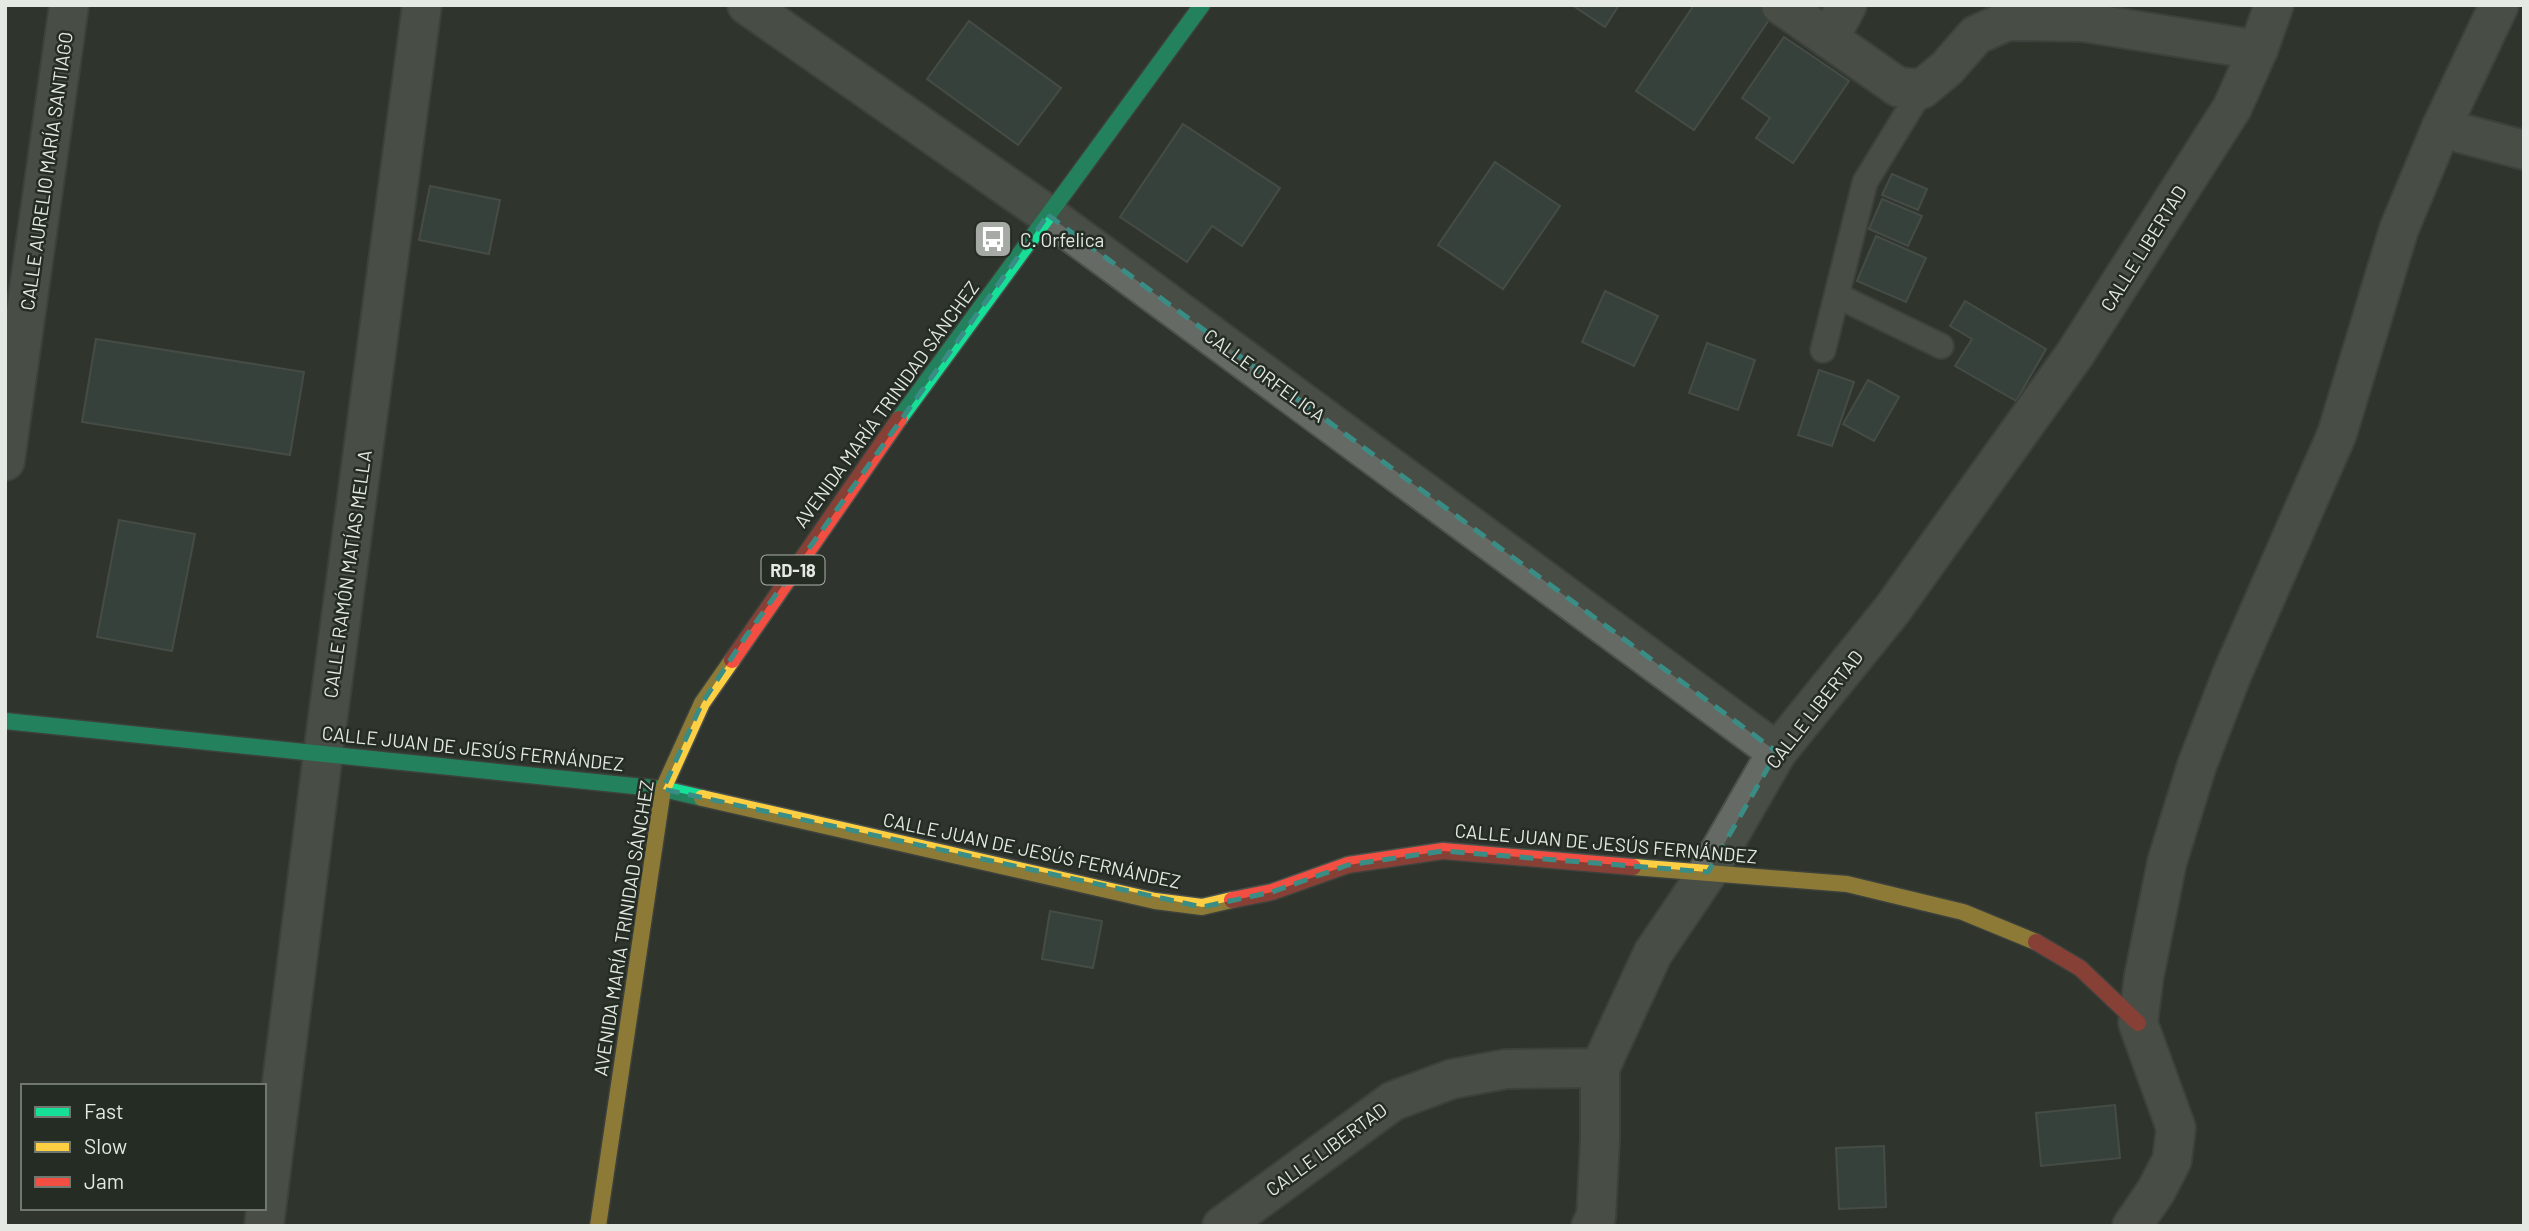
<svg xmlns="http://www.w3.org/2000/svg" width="2529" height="1231" font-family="Barlow,sans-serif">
  <rect width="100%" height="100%" fill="#2f342e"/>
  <g fill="#3d5149" stroke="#616762" stroke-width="2">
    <path d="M 1572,5 L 1619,5 L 1605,27 Z"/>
    <path d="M 1694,5 L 1759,5 L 1773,14 L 1694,130 L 1636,91 Z"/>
    <path d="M 969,21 L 1061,88 L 1018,145 L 927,79 Z"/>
    <path d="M 1784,37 L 1849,81 L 1793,163 L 1756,138 L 1770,118 L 1742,98 Z"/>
    <path d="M 1183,124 L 1280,188 L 1242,246 L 1212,226 L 1187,262 L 1120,217 Z"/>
    <path d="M 1495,162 L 1560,206 L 1503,289 L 1438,245 Z"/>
    <path d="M 1892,174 L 1927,189 L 1918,210 L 1882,195 Z"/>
    <path d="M 430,186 L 500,200 L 489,254 L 419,240 Z"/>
    <path d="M 1882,199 L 1922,216 L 1908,246 L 1869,229 Z"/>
    <path d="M 1876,236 L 1926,258 L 1906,302 L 1857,281 Z"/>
    <path d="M 1605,291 L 1658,316 L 1634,366 L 1582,342 Z"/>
    <path d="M 1965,301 L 2046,349 L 2016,401 L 1955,366 L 1972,339 L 1950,326 Z"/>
    <path d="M 96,339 L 304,372 L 290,455 L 82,422 Z"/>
    <path d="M 1707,343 L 1755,360 L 1738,410 L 1689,393 Z"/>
    <path d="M 1819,370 L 1854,382 L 1832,446 L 1798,435 Z"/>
    <path d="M 1868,380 L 1899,397 L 1874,441 L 1843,424 Z"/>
    <path d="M 119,520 L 195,534 L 172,651 L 97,637 Z"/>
    <path d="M 1050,911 L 1102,921 L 1093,968 L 1042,959 Z"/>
    <path d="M 2115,1105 L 2120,1158 L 2041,1166 L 2036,1113 Z"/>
    <path d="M 1884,1146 L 1886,1207 L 1839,1209 L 1836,1148 Z"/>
  </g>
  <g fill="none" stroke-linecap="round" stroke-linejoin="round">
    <g stroke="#4d514c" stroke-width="28">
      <g id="lane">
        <path d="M 1838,296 L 1941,346"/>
        <path d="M 1823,350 L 1865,182 L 1922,89"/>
      </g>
    </g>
    <g stroke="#4d514c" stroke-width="42">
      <g id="street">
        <path d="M 747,5 L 1048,215 L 1777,752"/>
        <path d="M 1781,5 L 1898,87 L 1922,89 L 1947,68 L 1976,35 L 2007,21 L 2083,22 L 2258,50"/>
        <path d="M 1829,39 L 1847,5"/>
        <path d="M 2441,128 L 2524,150"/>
        <path d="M 5,461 L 69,5"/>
        <path d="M 264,1226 L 323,754 L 422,5"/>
        <path d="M 1222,1226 L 1393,1101 L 1452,1079 L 1506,1069 L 1600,1068 L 1653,953 L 1708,872 L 1777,752 L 1892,610 L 2075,354 L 2232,108 L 2258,50 L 2274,5"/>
        <path d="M 1591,1226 L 1596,1217 L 1600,1139 L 1600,1068"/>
        <path d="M 2132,1226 L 2156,1191 L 2172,1160 L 2176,1128 L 2138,1023 L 2144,976 L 2167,862 L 2197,765 L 2232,674 L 2337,434 L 2399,229 L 2441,128 L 2499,5"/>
      </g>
    </g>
    <g stroke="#4d514c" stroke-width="19">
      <g id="fast">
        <path d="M 899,419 L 1202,5"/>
        <path d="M 5,721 L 663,789 L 702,798"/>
      </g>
    </g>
    <g stroke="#4d514c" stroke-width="19">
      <g id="slow">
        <path d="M 702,798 L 1155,901 L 1202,907 L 1232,900"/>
        <path d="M 1633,867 L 1847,884 L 1963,912 L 2036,942"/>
        <path d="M 598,1226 L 663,789 L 702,703 L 732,660"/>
      </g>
    </g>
    <g stroke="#4d514c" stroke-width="19">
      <g id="jam">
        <path d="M 732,660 L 899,419"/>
        <path d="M 1232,900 L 1272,892 L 1348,865 L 1443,851 L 1633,867"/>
        <path d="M 2036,942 L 2080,968 L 2138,1023"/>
      </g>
    </g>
    <use href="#lane" stroke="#666a65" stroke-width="24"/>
    <use href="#street" stroke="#666a65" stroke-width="38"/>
    <use href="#fast" stroke="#16e098" stroke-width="16"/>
    <use href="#slow" stroke="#ffcf43" stroke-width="16"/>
    <use href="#jam" stroke="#f24e42" stroke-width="16"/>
  </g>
  <path d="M0 0H2529V1231H0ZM 1048,215 L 1777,752 L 1708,872 L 1443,851 L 1348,865 L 1272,892 L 1202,907 L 663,789 L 702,703 L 744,639 Z" fill="#2f342e" fill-opacity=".55" fill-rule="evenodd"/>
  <path fill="none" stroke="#3a8d85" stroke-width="5" stroke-dasharray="14 9" stroke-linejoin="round" d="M 1048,215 L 1777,752 L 1708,872 L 1443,851 L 1348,865 L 1272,892 L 1202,907 L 663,789 L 702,703 L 744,639 Z"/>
  <defs>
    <g id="bus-square" transform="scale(2.0125)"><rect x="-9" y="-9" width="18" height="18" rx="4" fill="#a5aaa4" stroke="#242c23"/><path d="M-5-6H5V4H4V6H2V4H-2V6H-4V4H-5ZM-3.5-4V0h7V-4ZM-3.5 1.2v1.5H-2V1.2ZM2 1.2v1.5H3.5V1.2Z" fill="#fff"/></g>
  </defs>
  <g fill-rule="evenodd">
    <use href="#bus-square" x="993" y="239"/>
  </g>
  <g text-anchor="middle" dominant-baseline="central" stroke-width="5" stroke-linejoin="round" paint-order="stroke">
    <rect fill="#242c23" stroke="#aab0a9" stroke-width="2" x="761.5" y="555.5" width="63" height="29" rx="5"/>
    <g font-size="18" font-weight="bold" fill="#e4e9e3">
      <text x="793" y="570">RD-18</text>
    </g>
    <g font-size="19" fill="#e4e9e3" stroke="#242c23">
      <text transform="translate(46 171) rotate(-82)">CALLE AURELIO MARÍA SANTIAGO</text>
      <text transform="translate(2143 248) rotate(-58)">CALLE LIBERTAD</text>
      <text transform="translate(1265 375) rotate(36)">CALLE ORFELICA</text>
      <text transform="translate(886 404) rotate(-54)">AVENIDA MARÍA TRINIDAD SÁNCHEZ</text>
      <text transform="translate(347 574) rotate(-82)">CALLE RAMÓN MATÍAS MELLA</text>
      <text transform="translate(1814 709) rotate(-52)">CALLE LIBERTAD</text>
      <text transform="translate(473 748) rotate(6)">CALLE JUAN DE JESÚS FERNÁNDEZ</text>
      <text transform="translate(1606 843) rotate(5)">CALLE JUAN DE JESÚS FERNÁNDEZ</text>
      <text transform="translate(1032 850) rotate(12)">CALLE JUAN DE JESÚS FERNÁNDEZ</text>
      <text transform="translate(623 928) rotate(-81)">AVENIDA MARÍA TRINIDAD SÁNCHEZ</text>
      <text transform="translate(1326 1149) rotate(-36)">CALLE LIBERTAD</text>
    </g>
    <g font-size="19" fill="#e4e9e3" stroke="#242c23" text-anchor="start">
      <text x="1020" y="239">C. Orfelica</text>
    </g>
  </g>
  <rect width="2529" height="1231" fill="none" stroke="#e4e9e3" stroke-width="14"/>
  <rect x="21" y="1084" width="245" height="126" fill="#242c23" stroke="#717870" stroke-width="2"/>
  <rect x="35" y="1107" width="35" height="10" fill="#16e098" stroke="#717870" stroke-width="2"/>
  <text x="84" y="1119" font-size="21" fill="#e4e9e3">Fast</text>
  <rect x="35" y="1142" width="35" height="10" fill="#ffcf43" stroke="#717870" stroke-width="2"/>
  <text x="84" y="1154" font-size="21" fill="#e4e9e3">Slow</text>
  <rect x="35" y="1177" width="35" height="10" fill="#f24e42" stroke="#717870" stroke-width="2"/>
  <text x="84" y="1189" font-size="21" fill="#e4e9e3">Jam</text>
</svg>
